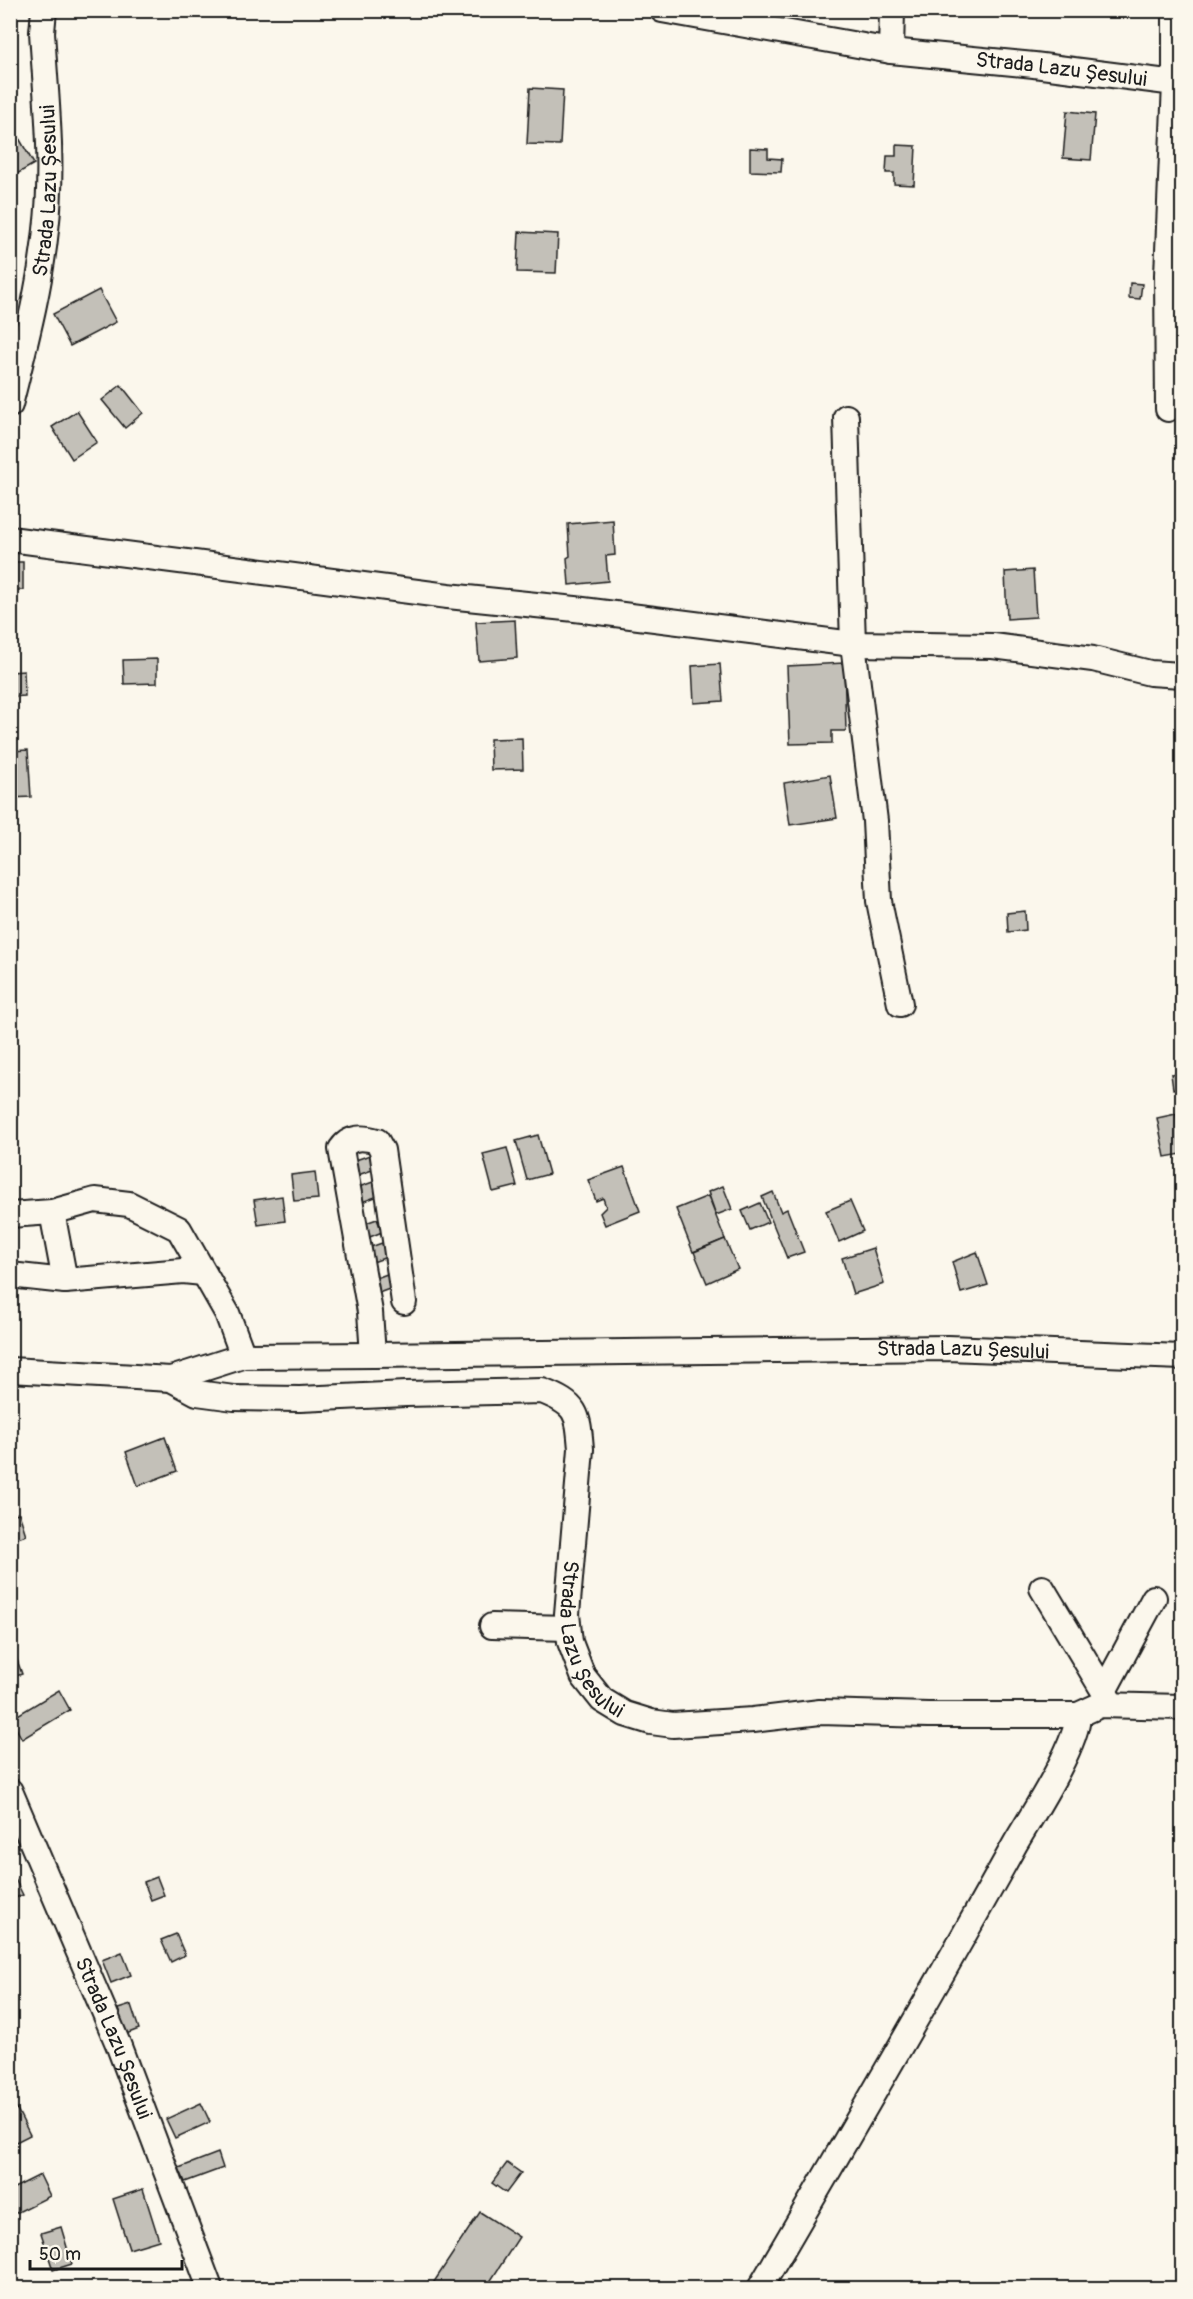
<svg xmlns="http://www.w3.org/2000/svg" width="1193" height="2299" font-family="Pangolin,sans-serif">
  <rect width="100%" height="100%" fill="#fbf7ec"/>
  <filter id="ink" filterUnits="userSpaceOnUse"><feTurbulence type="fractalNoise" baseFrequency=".0167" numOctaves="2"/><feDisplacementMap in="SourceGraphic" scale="12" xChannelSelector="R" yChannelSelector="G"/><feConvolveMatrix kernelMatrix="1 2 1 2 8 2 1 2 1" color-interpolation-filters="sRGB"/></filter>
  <g filter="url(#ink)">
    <g fill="#c3c0b8" stroke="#1c1c1c" stroke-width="1.5">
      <path d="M 530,88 L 563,90 L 560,145 L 527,144 Z"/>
      <path d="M 1067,111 L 1095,114 L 1091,160 L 1063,158 Z"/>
      <path d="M 12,126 L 34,164 L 10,178 L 10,127 Z"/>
      <path d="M 896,145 L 916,146 L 914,185 L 894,184 L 894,173 L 886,173 L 887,156 L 896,156 Z"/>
      <path d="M 750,148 L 768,149 L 768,158 L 782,159 L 781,172 L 750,171 Z"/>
      <path d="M 519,232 L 558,234 L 556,273 L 517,272 Z"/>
      <path d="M 1130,283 L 1142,284 L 1140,299 L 1129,298 Z"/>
      <path d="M 99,290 L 116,322 L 70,346 L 53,314 Z"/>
      <path d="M 1181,360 L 1182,360 L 1182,415 L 1178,414 L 1173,405 Z"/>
      <path d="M 121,385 L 143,413 L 125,428 L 102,400 Z"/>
      <path d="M 77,411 L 97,442 L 72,459 L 52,427 Z"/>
      <path d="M 613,520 L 615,555 L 606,556 L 608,581 L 569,585 L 567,558 L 570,556 L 568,524 Z"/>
      <rect x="10" y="562" width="13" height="28"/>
      <path d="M 1033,570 L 1036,617 L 1007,619 L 1005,572 Z"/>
      <path d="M 515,620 L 517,658 L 479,661 L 476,622 Z"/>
      <path d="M 157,659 L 157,683 L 124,684 L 123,660 Z"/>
      <path d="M 844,663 L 846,731 L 832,731 L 832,743 L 790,744 L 787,666 Z"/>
      <path d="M 720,664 L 723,701 L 694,703 L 692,666 Z"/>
      <path d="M 24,671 L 25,696 L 10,697 L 10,672 Z"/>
      <path d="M 522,738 L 523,769 L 491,770 L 490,739 Z"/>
      <path d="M 28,750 L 31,797 L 10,798 L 10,751 Z"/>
      <path d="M 830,775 L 837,818 L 790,825 L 784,783 Z"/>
      <path d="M 1025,911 L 1026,930 L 1008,932 L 1007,913 Z"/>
      <path d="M 1182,1073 L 1182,1088 L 1173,1089 L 1171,1074 Z"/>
      <path d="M 1176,1114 L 1182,1154 L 1165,1157 L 1157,1118 Z"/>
      <path d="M 538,1135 L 549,1174 L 527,1180 L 516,1141 Z"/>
      <path d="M 507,1148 L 517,1186 L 493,1192 L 483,1154 Z"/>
      <path d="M 370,1155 L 375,1169 L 358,1175 L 353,1161 Z"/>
      <path d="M 624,1167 L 640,1211 L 605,1225 L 600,1213 L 606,1207 L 603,1198 L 596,1201 L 588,1180 Z"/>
      <path d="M 315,1172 L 318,1199 L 294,1201 L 291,1175 Z"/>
      <path d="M 373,1182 L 378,1196 L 362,1202 L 356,1188 Z"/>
      <path d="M 723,1186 L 732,1209 L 716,1215 L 708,1192 Z"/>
      <path d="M 773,1192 L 781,1212 L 787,1209 L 804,1252 L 787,1258 L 762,1197 Z"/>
      <path d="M 282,1196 L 285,1221 L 258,1225 L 254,1200 Z"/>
      <path d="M 708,1196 L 725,1239 L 693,1252 L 676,1209 Z"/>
      <path d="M 850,1201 L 863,1231 L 839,1242 L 826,1211 Z"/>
      <path d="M 760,1203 L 768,1222 L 750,1230 L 742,1211 Z"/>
      <path d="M 377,1219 L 382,1232 L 365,1239 L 360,1225 Z"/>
      <path d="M 725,1239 L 738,1269 L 707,1283 L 694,1252 Z"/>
      <path d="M 382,1243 L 387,1257 L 370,1263 L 365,1249 Z"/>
      <path d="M 873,1248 L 884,1284 L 853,1294 L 842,1258 Z"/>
      <path d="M 977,1252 L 988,1285 L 961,1293 L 952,1262 Z"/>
      <path d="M 387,1274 L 392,1288 L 376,1294 L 371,1280 Z"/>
      <path d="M 165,1437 L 177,1471 L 138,1486 L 126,1452 Z"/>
      <path d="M 19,1513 L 26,1535 L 10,1541 L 10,1515 Z"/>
      <path d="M 16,1657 L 22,1674 L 10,1678 L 10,1659 Z"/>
      <path d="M 59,1690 L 70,1710 L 22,1739 L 11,1719 Z"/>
      <path d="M 10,1869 L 23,1895 L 10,1900 Z"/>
      <path d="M 157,1877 L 164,1895 L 151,1900 L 144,1882 Z"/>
      <path d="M 176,1934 L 185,1955 L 171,1962 L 161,1940 Z"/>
      <path d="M 122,1952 L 131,1975 L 111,1983 L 102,1960 Z"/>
      <path d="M 131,2005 L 139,2029 L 126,2034 L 118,2009 Z"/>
      <path d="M 201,2103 L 210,2122 L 175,2138 L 166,2119 Z"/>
      <path d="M 17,2109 L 30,2135 L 10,2145 L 10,2112 Z"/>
      <path d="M 218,2153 L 223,2168 L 185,2182 L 179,2168 Z"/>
      <path d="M 507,2163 L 521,2173 L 506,2193 L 492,2183 Z"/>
      <path d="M 40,2175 L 50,2196 L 10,2216 L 10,2190 Z"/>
      <path d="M 143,2189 L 159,2240 L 129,2249 L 113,2199 Z"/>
      <path d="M 480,2212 L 519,2237 L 486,2288 L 430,2288 Z"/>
      <path d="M 61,2227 L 72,2264 L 53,2270 L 41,2233 Z"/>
    </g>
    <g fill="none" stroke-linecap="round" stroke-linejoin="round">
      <g stroke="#1c1c1c" stroke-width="28">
        <g id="minor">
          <path id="s1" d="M 662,10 L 891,51 L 1034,65 L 1175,83 L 1167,275 L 1168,409"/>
          <path d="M 891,51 L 892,10"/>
          <path d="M 1175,83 L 1175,10"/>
          <path id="s2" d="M 10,405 C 24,348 40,289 46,230 C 54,165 46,97 42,32 L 44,10"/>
          <path d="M 846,417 L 853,644 L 993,646 L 1093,659 L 1150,673 L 1182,675"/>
          <path d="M 10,539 L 448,596 L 575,609 L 853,644 L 875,821 L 879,901 L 900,1004"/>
          <path d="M 52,1212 L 65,1281"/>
          <path d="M 10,1215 L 52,1212 L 95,1200 L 129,1204 L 179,1229 L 227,1313 L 243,1356"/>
          <path d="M 10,1275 L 65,1281 L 183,1271 L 203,1273"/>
          <path d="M 373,1355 L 370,1312 L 341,1149 C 350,1136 363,1137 377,1141 L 382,1150 L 404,1302"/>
          <path id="s3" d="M 10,1370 L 171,1379 L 243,1356 L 373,1355 L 948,1348 L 1182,1357"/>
          <path id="s4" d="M 171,1379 L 197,1393 L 234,1398 L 300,1399 L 406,1394 L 542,1391 C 578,1405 578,1413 581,1449 L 567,1614 L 570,1642 L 583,1676 L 602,1700 L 625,1714 L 651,1722 L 673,1725 L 753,1720 L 820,1712 L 928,1715 L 1078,1715 L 1100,1705 L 1182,1707"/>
          <path d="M 1042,1588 L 1112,1705"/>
          <path d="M 492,1626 L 568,1628"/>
          <path d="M 1104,1691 L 1154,1598"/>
          <path id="s5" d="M 10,1791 L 118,2044 L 210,2288"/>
          <path d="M 760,2288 C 846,2141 932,1994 1015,1844 C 1032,1815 1077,1746 1078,1715"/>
        </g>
      </g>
      <use href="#minor" stroke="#fbf7ec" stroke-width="24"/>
    </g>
  </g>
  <g text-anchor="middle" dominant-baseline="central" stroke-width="4.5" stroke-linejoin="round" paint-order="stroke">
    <g font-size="21" fill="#1c1c1c" stroke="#fbf7ec">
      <text stroke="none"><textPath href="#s1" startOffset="404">Strada Lazu Șesului</textPath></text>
      <text stroke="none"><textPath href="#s2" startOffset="218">Strada Lazu Șesului</textPath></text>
      <text stroke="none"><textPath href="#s3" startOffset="957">Strada Lazu Șesului</textPath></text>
      <text stroke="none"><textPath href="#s4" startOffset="650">Strada Lazu Șesului</textPath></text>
      <text stroke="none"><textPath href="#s5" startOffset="268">Strada Lazu Șesului</textPath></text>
    </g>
  </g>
  <rect width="1193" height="2299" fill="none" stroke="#fbf7ec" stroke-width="36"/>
  <rect x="18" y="18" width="1157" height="2263" fill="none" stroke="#1c1c1c" stroke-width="2" filter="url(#ink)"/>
  <path d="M30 2260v9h152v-9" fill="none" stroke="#1c1c1c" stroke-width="3"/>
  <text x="39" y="2260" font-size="18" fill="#1c1c1c" stroke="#fbf7ec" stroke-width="4.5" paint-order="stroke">50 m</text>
</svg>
